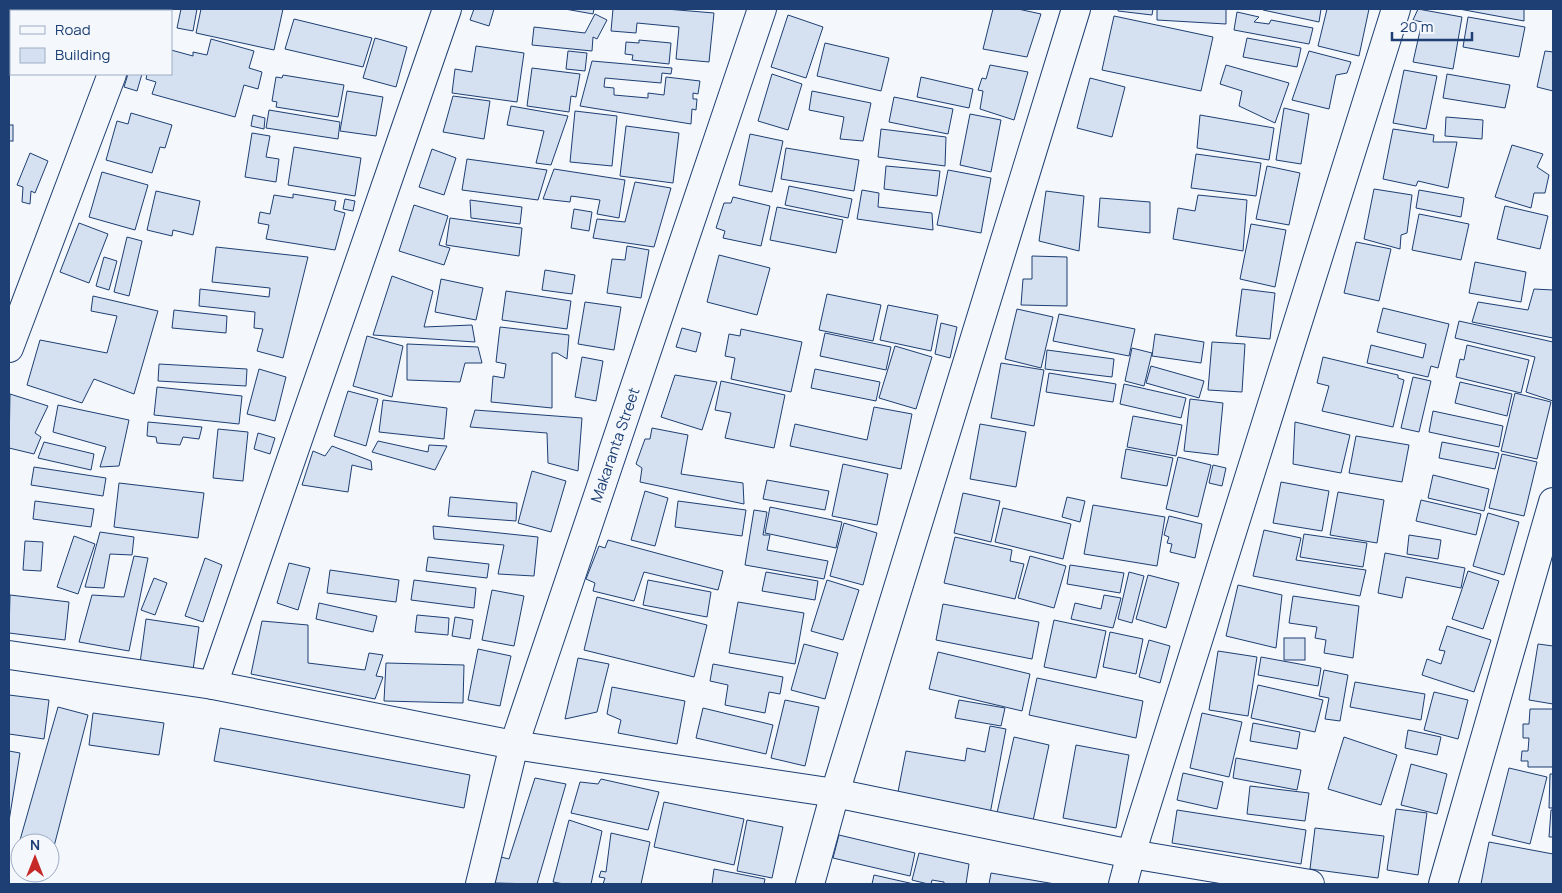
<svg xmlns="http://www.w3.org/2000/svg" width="1562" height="893" font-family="Manrope,sans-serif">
  <rect width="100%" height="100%" fill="#f4f7fb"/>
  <g fill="#d5e0f0" stroke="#1d3f73">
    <path d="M 9,9 L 63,9 L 62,11 L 11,11 L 11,17 L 9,17 Z"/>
    <path d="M 66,9 L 100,9 L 100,11 L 65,11 Z"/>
    <path d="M 181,9 L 197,9 L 193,31 L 177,28 Z"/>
    <path d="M 201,9 L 283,9 L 274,50 L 196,33 Z"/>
    <path d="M 474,9 L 494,9 L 489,26 L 470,20 Z"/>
    <path d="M 565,9 L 594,9 L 593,14 Z"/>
    <path d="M 613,9 L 666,9 L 714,13 L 709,62 L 676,59 L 679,27 L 637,23 L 636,33 L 611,31 Z"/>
    <path d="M 993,9 L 1018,9 L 1041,14 L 1027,57 L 983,49 Z"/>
    <path d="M 1118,9 L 1153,9 L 1152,15 L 1118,11 Z"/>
    <path d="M 1157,9 L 1226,9 L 1226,24 L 1157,20 Z"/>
    <path d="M 1264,9 L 1321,9 L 1319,22 L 1263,10 Z"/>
    <path d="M 1327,9 L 1369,9 L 1359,56 L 1318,46 Z"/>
    <path d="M 1418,9 L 1462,17 L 1453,69 L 1413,62 L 1422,22 L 1413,20 Z"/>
    <path d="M 1459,9 L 1524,9 L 1524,21 Z"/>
    <path d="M 1237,12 L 1259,17 L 1254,22 L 1269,24 L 1271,20 L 1313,28 L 1309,44 L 1234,30 Z"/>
    <path d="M 595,14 L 607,20 L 597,39 L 593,37 L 592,51 L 532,45 L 534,27 L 585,33 Z"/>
    <path d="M 788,15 L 823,27 L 806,78 L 771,67 Z"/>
    <path d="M 1114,16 L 1213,37 L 1201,91 L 1102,70 Z"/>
    <path d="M 1468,17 L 1525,27 L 1519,57 L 1463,47 Z"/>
    <path d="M 294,19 L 372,38 L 363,67 L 285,49 Z"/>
    <path d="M 375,38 L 407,47 L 396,87 L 363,78 Z"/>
    <path d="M 1247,38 L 1301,48 L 1297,67 L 1243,57 Z"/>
    <path d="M 211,39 L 254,51 L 249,68 L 262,72 L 258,89 L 244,85 L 235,117 L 152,94 L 156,82 L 146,79 L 147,74 L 171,74 L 171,50 L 193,56 L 193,52 L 207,55 Z"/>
    <path d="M 639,40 L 671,43 L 669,64 L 632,60 L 633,55 L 625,54 L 626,42 L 639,43 Z"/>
    <path d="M 825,43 L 889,58 L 881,91 L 817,76 Z"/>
    <path d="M 476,46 L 524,53 L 517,102 L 452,93 L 455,69 L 472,72 Z"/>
    <path d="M 568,51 L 587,53 L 585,71 L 566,69 Z"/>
    <path d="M 1309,51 L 1351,62 L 1347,73 L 1336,75 L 1329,109 L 1292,100 Z"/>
    <path d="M 1545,51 L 1553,52 L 1553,91 L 1537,87 Z"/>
    <path d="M 592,61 L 672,68 L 671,74 L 662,73 L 661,83 L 605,78 L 604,87 L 614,88 L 614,95 L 648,98 L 648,93 L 664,95 L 666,77 L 700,81 L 698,94 L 693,93 L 693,99 L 697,99 L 696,110 L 692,109 L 691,124 L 580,106 Z"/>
    <path d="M 990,65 L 1028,72 L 1014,120 L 980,109 L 983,91 L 978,90 L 982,78 L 986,79 Z"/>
    <path d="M 1226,65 L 1289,83 L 1275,123 L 1239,106 L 1242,91 L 1220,84 Z"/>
    <path d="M 532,68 L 580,74 L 576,97 L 571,96 L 569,112 L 527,106 Z"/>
    <path d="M 1404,70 L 1437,76 L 1426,129 L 1393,123 Z"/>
    <path d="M 128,74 L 142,74 L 137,91 L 124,87 Z"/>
    <path d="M 772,74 L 802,84 L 788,130 L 758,121 Z"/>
    <path d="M 1447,74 L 1510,85 L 1505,108 L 1443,98 Z"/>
    <path d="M 283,75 L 344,85 L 338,117 L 276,107 L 277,102 L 272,101 L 276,77 L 282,78 Z"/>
    <path d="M 921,77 L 973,89 L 969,108 L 917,97 Z"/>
    <path d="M 1090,78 L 1125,87 L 1112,137 L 1077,128 Z"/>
    <path d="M 347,91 L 383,97 L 376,136 L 340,131 Z"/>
    <path d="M 812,91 L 871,103 L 863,141 L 840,139 L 844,117 L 809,110 Z"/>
    <path d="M 453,96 L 490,101 L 484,139 L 443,132 Z"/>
    <path d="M 894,97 L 953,109 L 948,134 L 889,122 Z"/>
    <path d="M 511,106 L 568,116 L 551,165 L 536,163 L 544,131 L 507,125 Z"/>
    <path d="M 1284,108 L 1309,114 L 1301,164 L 1276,160 Z"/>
    <path d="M 269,110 L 340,122 L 338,139 L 266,128 Z"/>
    <path d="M 575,111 L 617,116 L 612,166 L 570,162 Z"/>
    <path d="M 131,113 L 172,125 L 165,148 L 160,147 L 152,173 L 106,160 L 117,121 L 128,124 Z"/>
    <path d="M 970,114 L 1001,120 L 991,172 L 960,165 Z"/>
    <path d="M 253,115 L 265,118 L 264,129 L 251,126 Z"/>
    <path d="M 1200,115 L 1274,128 L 1269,160 L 1197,148 Z"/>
    <path d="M 1446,117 L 1483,120 L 1482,139 L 1445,136 Z"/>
    <rect x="9" y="125" width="4" height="16"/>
    <path d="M 626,126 L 679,133 L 673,183 L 620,176 Z"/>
    <path d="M 881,129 L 946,137 L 945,166 L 878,157 Z"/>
    <path d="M 1393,129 L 1434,135 L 1433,142 L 1457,142 L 1448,188 L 1418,181 L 1416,186 L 1383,179 Z"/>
    <path d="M 252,133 L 270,136 L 266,157 L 279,159 L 276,182 L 245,177 Z"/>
    <path d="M 750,134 L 783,141 L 772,192 L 739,185 Z"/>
    <path d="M 1512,145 L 1543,154 L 1537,167 L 1549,175 L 1545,193 L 1534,193 L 1531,208 L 1495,197 Z"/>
    <path d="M 294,147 L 361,158 L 355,196 L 288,185 Z"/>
    <path d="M 786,148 L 859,160 L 854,191 L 781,179 Z"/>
    <path d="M 432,149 L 456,158 L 444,195 L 419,187 Z"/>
    <path d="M 30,153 L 48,161 L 35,193 L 31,191 L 30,204 L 22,202 L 23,187 L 17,185 Z"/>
    <path d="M 1196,154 L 1261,163 L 1256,196 L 1191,188 Z"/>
    <path d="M 467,159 L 547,170 L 538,200 L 462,190 Z"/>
    <path d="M 886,166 L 940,171 L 937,196 L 884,189 Z"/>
    <path d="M 1267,166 L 1300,173 L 1289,225 L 1256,219 Z"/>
    <path d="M 554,169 L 625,180 L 619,218 L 597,214 L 600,200 L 571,196 L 570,202 L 543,199 Z"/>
    <path d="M 948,170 L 991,178 L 981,233 L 937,225 Z"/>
    <path d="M 102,172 L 148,185 L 135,230 L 89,217 Z"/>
    <path d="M 635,182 L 671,188 L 654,247 L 593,238 L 597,219 L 625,222 Z"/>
    <path d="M 789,186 L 852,199 L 848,218 L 785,205 Z"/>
    <path d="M 1374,189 L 1412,195 L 1407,233 L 1401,235 L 1400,249 L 1364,239 Z"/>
    <path d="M 862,190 L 879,193 L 878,207 L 932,213 L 933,230 L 857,219 Z"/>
    <path d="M 1419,190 L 1464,198 L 1461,217 L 1416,208 Z"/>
    <path d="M 156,191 L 200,201 L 193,235 L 173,230 L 172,236 L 147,230 Z"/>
    <path d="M 1046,191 L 1084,196 L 1079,251 L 1039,241 Z"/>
    <path d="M 293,194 L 336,201 L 334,210 L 345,213 L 335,250 L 266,239 L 269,225 L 258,223 L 260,212 L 270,214 L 274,195 L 293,198 Z"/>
    <path d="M 1198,195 L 1247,200 L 1243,251 L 1173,239 L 1178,208 L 1195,211 Z"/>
    <path d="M 733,197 L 770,206 L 761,246 L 723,238 L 725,231 L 716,228 L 724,203 L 731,203 Z"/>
    <path d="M 1100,198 L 1150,202 L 1150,233 L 1098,227 Z"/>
    <path d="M 345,199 L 355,201 L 353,211 L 343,209 Z"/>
    <path d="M 470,200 L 522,207 L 520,224 L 471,218 Z"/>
    <path d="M 414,205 L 448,216 L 439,245 L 450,248 L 444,265 L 399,251 Z"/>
    <path d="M 1505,206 L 1548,216 L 1540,249 L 1497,239 Z"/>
    <path d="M 777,207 L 843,220 L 836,253 L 770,240 Z"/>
    <path d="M 574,209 L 592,212 L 589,231 L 571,228 Z"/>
    <path d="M 1419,214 L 1469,224 L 1461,260 L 1412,250 Z"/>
    <path d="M 450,218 L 522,228 L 519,256 L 446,245 Z"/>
    <path d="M 79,223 L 108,234 L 89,283 L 60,272 Z"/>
    <path d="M 1251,224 L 1286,230 L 1275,287 L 1240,279 Z"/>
    <path d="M 127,237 L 142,241 L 129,296 L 114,292 Z"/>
    <path d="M 1356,242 L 1391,249 L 1379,301 L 1344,293 Z"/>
    <path d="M 627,246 L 649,250 L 641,298 L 607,293 L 612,259 L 625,260 Z"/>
    <path d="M 216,247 L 308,257 L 283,358 L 257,351 L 263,329 L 254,328 L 255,312 L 199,306 L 200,289 L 269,297 L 270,288 L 212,282 Z"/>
    <path d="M 719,255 L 770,268 L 757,315 L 707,302 Z"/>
    <path d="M 1032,256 L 1067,257 L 1067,306 L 1021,305 L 1023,279 L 1032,279 Z"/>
    <path d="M 104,257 L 117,261 L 109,290 L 96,286 Z"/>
    <path d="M 1475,262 L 1526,272 L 1521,302 L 1469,293 Z"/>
    <path d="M 545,270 L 575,275 L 572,294 L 542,290 Z"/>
    <path d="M 392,276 L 433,291 L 424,327 L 472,325 L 475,342 L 373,335 Z"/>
    <path d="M 441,279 L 483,288 L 476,320 L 435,312 Z"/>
    <path d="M 1242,289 L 1275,293 L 1270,339 L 1236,336 Z"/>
    <path d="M 1534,289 L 1553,290 L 1553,338 L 1472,322 L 1478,302 L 1528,310 Z"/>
    <path d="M 506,291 L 571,301 L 567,329 L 502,320 Z"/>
    <path d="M 827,294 L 881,305 L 873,341 L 819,330 Z"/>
    <path d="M 93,296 L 158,311 L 134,394 L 94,379 L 82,403 L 27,385 L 40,340 L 107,353 L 117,316 L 91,311 Z"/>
    <path d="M 585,302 L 621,307 L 614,350 L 578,344 Z"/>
    <path d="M 888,305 L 938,315 L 931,351 L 880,340 Z"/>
    <path d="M 1383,308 L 1449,324 L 1438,368 L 1431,366 L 1428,377 L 1367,363 L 1371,345 L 1423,358 L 1426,344 L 1377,332 Z"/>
    <path d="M 1017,309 L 1053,317 L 1041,368 L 1005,359 Z"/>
    <path d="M 174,310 L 227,316 L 226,333 L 172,328 Z"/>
    <path d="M 1059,314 L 1135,329 L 1129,356 L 1053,341 Z"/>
    <path d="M 1459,321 L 1553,342 L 1553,401 L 1526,392 L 1535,357 L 1455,338 Z"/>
    <path d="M 941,323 L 957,327 L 950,358 L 935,354 Z"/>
    <path d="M 500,327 L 569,335 L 567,359 L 557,353 L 552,353 L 552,408 L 491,402 L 493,376 L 504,378 L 506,364 L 496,362 Z"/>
    <path d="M 682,328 L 701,333 L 696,352 L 676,347 Z"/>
    <path d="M 741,329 L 802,342 L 791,392 L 731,379 L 735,358 L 725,356 L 729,334 L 740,336 Z"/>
    <path d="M 825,333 L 891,347 L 886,370 L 820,356 Z"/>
    <path d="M 1155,334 L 1204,342 L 1201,363 L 1152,356 Z"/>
    <path d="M 367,336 L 403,346 L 392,397 L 353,386 Z"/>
    <path d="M 1212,342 L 1245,344 L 1242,392 L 1208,390 Z"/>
    <path d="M 407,344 L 478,347 L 482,363 L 465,363 L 460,382 L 407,380 Z"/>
    <path d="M 1467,345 L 1529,360 L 1521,393 L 1456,377 L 1460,359 L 1464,360 Z"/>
    <path d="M 895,346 L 932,357 L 916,409 L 879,398 Z"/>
    <path d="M 1132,348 L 1152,353 L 1144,386 L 1125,381 Z"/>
    <path d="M 1047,350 L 1114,359 L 1112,377 L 1045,369 Z"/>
    <path d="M 582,357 L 603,361 L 596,401 L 575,397 Z"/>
    <path d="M 1323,357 L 1398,375 L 1398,378 L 1404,380 L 1393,427 L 1322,411 L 1329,386 L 1317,383 Z"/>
    <path d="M 1001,363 L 1044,370 L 1034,426 L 991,418 Z"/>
    <path d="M 159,364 L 247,369 L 246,386 L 158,381 Z"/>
    <path d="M 1151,366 L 1204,381 L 1199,398 L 1146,383 Z"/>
    <path d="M 259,369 L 286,377 L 275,421 L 247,414 Z"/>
    <path d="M 815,369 L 880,382 L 876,401 L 811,388 Z"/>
    <path d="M 1049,373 L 1116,384 L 1113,402 L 1046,392 Z"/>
    <path d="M 675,375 L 717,382 L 702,430 L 661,417 Z"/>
    <path d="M 1413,377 L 1431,381 L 1419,432 L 1401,428 Z"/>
    <path d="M 721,381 L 785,395 L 774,448 L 725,438 L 731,413 L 715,410 Z"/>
    <path d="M 1460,382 L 1512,394 L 1507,416 L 1455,403 Z"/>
    <path d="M 1124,384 L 1186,398 L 1181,418 L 1120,404 Z"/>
    <path d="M 157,387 L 242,396 L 239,424 L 154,415 Z"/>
    <path d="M 348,391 L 378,399 L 366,446 L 334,436 Z"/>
    <path d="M 1515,393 L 1551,402 L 1537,459 L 1501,451 Z"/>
    <path d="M 10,394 L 48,406 L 35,433 L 41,437 L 34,454 L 9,448 Z"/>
    <path d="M 1190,399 L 1223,403 L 1218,455 L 1184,451 Z"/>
    <path d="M 383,400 L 447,408 L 444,439 L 379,432 Z"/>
    <path d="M 58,405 L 129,420 L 119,466 L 100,467 L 106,447 L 53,432 Z"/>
    <path d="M 874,407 L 912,414 L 901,469 L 790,446 L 795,424 L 867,440 Z"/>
    <path d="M 475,410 L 582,418 L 578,471 L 548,463 L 547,433 L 470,427 Z"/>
    <path d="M 1433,411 L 1503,426 L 1499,447 L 1429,432 Z"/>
    <path d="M 1133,416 L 1182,425 L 1176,456 L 1127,447 Z"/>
    <path d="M 148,422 L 202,427 L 199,439 L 183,437 L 180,445 L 157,443 L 156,437 L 147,436 Z"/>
    <path d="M 1295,422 L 1350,435 L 1341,473 L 1293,464 Z"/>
    <path d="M 980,424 L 1026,432 L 1016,487 L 970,479 Z"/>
    <path d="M 652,428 L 688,435 L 681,474 L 743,483 L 744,504 L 640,482 L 642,468 L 636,464 L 645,439 L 650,439 Z"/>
    <path d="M 218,429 L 248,432 L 243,481 L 213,478 Z"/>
    <path d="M 258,433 L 275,438 L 270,454 L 254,449 Z"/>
    <path d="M 1356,436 L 1409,445 L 1402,482 L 1349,473 Z"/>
    <path d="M 378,441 L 428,452 L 429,445 L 447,446 L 435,470 L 372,452 Z"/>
    <path d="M 44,442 L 94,454 L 91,470 L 38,458 Z"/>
    <path d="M 1442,442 L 1499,453 L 1495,469 L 1439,458 Z"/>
    <path d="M 332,446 L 371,461 L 372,470 L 352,465 L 348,492 L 302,485 L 313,451 L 325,456 Z"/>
    <path d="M 1126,449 L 1173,458 L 1167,486 L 1121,478 Z"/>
    <path d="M 1502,454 L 1537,462 L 1524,516 L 1489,508 Z"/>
    <path d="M 1178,457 L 1211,465 L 1198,517 L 1166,509 Z"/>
    <path d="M 843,464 L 888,474 L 877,525 L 832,516 Z"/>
    <path d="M 1213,465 L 1226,468 L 1222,486 L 1209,483 Z"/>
    <path d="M 34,467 L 106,478 L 103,496 L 31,485 Z"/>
    <path d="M 532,471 L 566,481 L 551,532 L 518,523 Z"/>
    <path d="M 1433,475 L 1489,489 L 1484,511 L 1428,498 Z"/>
    <path d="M 767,480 L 829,491 L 825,510 L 763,499 Z"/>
    <path d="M 1281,482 L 1329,491 L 1322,531 L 1273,523 Z"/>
    <path d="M 119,483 L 204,493 L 198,538 L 114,527 Z"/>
    <path d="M 645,491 L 668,498 L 655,546 L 631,540 Z"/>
    <path d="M 1338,492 L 1384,500 L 1377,543 L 1330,535 Z"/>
    <path d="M 963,493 L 1000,501 L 991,542 L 954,533 Z"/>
    <path d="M 450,497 L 517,503 L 516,521 L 448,516 Z"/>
    <path d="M 1067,497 L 1085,501 L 1080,522 L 1062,517 Z"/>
    <path d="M 1421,500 L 1481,514 L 1476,535 L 1416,521 Z"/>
    <path d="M 35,501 L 94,509 L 91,527 L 33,519 Z"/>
    <path d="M 678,501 L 746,510 L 742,536 L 675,527 Z"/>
    <path d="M 1093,505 L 1165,517 L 1157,566 L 1084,554 Z"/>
    <path d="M 770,507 L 842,522 L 836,548 L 765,533 Z"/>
    <path d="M 1003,508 L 1071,524 L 1063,559 L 995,542 Z"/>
    <path d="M 754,510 L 767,512 L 763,535 L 770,535 L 767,550 L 828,561 L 824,579 L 745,565 Z"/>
    <path d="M 1488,513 L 1519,522 L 1504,575 L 1473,566 Z"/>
    <path d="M 1169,516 L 1202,524 L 1195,558 L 1170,552 L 1172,544 L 1167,543 L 1169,537 L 1164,535 Z"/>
    <path d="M 844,523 L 877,533 L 863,585 L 830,576 Z"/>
    <path d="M 433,526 L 538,537 L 534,576 L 498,574 L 504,545 L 434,539 Z"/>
    <path d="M 1264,530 L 1301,538 L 1296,560 L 1366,570 L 1360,596 L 1253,576 Z"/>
    <path d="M 100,532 L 134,537 L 132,555 L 110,554 L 104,588 L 85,587 Z"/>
    <path d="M 1304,534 L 1367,543 L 1363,567 L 1300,557 Z"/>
    <path d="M 1409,535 L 1441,540 L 1438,559 L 1407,554 Z"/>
    <path d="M 74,536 L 95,544 L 78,594 L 57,587 Z"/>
    <path d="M 955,537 L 1012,550 L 1010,561 L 1024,564 L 1015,599 L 944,583 Z"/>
    <path d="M 608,540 L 723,571 L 718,590 L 644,572 L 634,601 L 593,591 L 595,583 L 586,579 L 599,546 L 605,548 Z"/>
    <path d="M 25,541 L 43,542 L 41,571 L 23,570 Z"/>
    <path d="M 1385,553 L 1465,568 L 1461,588 L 1406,577 L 1402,598 L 1378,593 Z"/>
    <path d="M 134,556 L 148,558 L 129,651 L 79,642 L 92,595 L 124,597 Z"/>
    <path d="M 1030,556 L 1066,566 L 1054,608 L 1018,598 Z"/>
    <path d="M 428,557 L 489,564 L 487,578 L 426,571 Z"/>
    <path d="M 205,558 L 222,565 L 203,622 L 185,616 Z"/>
    <path d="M 289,563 L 310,568 L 298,610 L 277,603 Z"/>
    <path d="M 1070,565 L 1124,573 L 1120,593 L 1067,584 Z"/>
    <path d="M 330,570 L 399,580 L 396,602 L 327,593 Z"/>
    <path d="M 1468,571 L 1499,581 L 1483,629 L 1452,619 Z"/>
    <path d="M 766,572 L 818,581 L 815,600 L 762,591 Z"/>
    <path d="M 1129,572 L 1144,576 L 1132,623 L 1118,619 Z"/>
    <path d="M 1148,575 L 1179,583 L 1166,628 L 1136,619 Z"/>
    <path d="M 154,578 L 167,583 L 155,615 L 141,610 Z"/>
    <path d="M 414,580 L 476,588 L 474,608 L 411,600 Z"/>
    <path d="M 648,580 L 711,592 L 707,617 L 643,605 Z"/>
    <path d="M 827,580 L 859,590 L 843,640 L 811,631 Z"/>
    <path d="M 1238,585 L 1282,595 L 1276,648 L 1226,636 Z"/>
    <path d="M 492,590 L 524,596 L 514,646 L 482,640 Z"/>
    <path d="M 10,595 L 69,602 L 65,640 L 9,633 Z"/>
    <path d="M 1104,595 L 1121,598 L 1113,628 L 1071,619 L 1075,603 L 1101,609 Z"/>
    <path d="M 1293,596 L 1359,606 L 1353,658 L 1324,653 L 1326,640 L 1315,638 L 1317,627 L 1289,623 Z"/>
    <path d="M 597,597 L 707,625 L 694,677 L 584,650 Z"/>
    <path d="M 738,602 L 804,613 L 795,664 L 729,653 Z"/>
    <path d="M 319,603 L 377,616 L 373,632 L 316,619 Z"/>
    <path d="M 943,604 L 1039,622 L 1032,659 L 936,640 Z"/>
    <path d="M 417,615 L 449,618 L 448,635 L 415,632 Z"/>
    <path d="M 455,617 L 473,620 L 470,639 L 452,636 Z"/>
    <path d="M 146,619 L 199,627 L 193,670 L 140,663 Z"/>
    <path d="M 1054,620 L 1106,631 L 1096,678 L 1044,667 Z"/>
    <path d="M 262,621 L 308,625 L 308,663 L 365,670 L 369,653 L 383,655 L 376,676 L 383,677 L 375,699 L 251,674 Z"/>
    <path d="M 1447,626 L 1491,640 L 1474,692 L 1422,675 L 1427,659 L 1441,664 L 1445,651 L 1439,650 Z"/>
    <path d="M 1110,632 L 1143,639 L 1136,674 L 1103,667 Z"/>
    <rect x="1284" y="638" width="21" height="22"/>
    <path d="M 1149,640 L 1170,646 L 1160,683 L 1139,677 Z"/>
    <path d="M 804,644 L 838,653 L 825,699 L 791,690 Z"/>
    <path d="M 1538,644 L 1553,646 L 1553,704 L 1529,700 Z"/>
    <path d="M 478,649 L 511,656 L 500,706 L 468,700 Z"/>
    <path d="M 1218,651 L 1257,657 L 1248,716 L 1209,710 Z"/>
    <path d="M 938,652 L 1030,674 L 1022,711 L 929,689 Z"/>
    <path d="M 1261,657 L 1321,668 L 1318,686 L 1258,675 Z"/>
    <path d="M 578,658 L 609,664 L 597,712 L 565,719 Z"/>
    <path d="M 386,663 L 464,665 L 463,703 L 384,701 Z"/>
    <path d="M 713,664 L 783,677 L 780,694 L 769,692 L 765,713 L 725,705 L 728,685 L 710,681 Z"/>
    <path d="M 1324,670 L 1348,675 L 1340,721 L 1325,719 L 1329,698 L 1319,696 Z"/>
    <path d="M 1037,678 L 1143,701 L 1136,738 L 1029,715 Z"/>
    <path d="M 1355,682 L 1425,694 L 1421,720 L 1350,707 Z"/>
    <path d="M 1258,685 L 1323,700 L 1315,732 L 1251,718 Z"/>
    <path d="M 612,687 L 685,701 L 677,744 L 618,733 L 621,720 L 607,714 Z"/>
    <path d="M 1434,692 L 1468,700 L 1458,739 L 1424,730 Z"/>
    <path d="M 9,695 L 49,700 L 44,739 L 9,734 Z"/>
    <path d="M 785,700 L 819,707 L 805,766 L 771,758 Z"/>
    <path d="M 959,700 L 1005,708 L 1001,726 L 955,718 Z"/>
    <path d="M 58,707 L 88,715 L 51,858 L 50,857 L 50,843 L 20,843 L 20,848 L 18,847 Z"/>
    <path d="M 703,708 L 773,725 L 766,754 L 696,738 Z"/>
    <path d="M 1530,709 L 1553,709 L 1553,767 L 1528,767 L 1528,761 L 1521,761 L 1522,751 L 1528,751 L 1529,738 L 1523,738 L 1523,724 L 1529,724 Z"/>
    <path d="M 93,713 L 164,723 L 159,755 L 89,745 Z"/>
    <path d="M 1202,713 L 1242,722 L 1229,777 L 1190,768 Z"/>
    <path d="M 1253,723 L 1300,732 L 1297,749 L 1250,741 Z"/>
    <path d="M 990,726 L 1006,729 L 990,814 L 897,797 L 906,751 L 965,761 L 967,748 L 985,752 Z"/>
    <path d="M 220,728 L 470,775 L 464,808 L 214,761 Z"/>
    <path d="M 1408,730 L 1441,737 L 1437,755 L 1405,748 Z"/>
    <path d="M 1014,737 L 1049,745 L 1033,821 L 997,813 Z"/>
    <path d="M 1344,737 L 1397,755 L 1381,805 L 1328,789 Z"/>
    <path d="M 1076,745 L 1129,755 L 1116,828 L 1063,818 Z"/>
    <path d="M 9,751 L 20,753 L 9,821 Z"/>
    <path d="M 1236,758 L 1301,770 L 1297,790 L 1233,778 Z"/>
    <path d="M 1411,764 L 1447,774 L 1437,814 L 1401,805 Z"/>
    <path d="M 1509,768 L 1547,777 L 1530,844 L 1492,835 Z"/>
    <path d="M 1183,773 L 1223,782 L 1217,809 L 1177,800 Z"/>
    <path d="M 1550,774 L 1553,774 L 1553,808 L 1549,808 Z"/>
    <path d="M 535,778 L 566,784 L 537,884 L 495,883 L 501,857 L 509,859 Z"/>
    <path d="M 601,779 L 659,792 L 648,830 L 571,813 L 580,782 L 598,784 Z"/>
    <path d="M 1250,786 L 1309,793 L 1305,821 L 1247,814 Z"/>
    <path d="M 664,802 L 744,819 L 734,865 L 654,847 Z"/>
    <path d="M 1396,809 L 1427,813 L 1418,875 L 1387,870 Z"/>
    <path d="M 1177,810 L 1306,830 L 1301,864 L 1172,843 Z"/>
    <path d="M 1551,810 L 1553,810 L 1553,837 L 1549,837 Z"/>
    <path d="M 569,820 L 602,831 L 591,884 L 564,884 L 553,882 Z"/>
    <path d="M 747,820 L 783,827 L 772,878 L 737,871 Z"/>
    <path d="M 1315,828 L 1384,836 L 1378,878 L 1310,869 Z"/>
    <path d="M 611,833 L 650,842 L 641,884 L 603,884 L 605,878 L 599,877 L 601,871 L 606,872 Z"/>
    <path d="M 839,835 L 915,853 L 910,876 L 833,858 Z"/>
    <path d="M 1489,842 L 1553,854 L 1553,884 L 1481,884 Z"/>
    <path d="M 919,853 L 969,864 L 966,884 L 944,884 L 944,882 L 932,880 L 931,884 L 928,884 L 912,880 Z"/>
    <path d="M 714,869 L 765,879 L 764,884 L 712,884 Z"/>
    <path d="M 991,873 L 1055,884 L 989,884 Z"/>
    <path d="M 874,875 L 914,884 L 872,884 Z"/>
  </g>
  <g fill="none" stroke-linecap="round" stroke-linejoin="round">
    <g stroke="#1d3f73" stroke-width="30">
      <g id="minor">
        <path d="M 135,11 L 136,9"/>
        <path d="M 9,348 L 112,74"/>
        <path d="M 9,655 L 213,685 L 514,745 L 835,793 L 1131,854 L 1310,884"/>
        <path d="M 213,685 L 447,9"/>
        <path d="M 480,884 L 514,745 L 762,9"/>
        <path d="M 810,884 L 835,793 L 1076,9"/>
        <path d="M 1123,884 L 1131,854 L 1396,9"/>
        <path d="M 1443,884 L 1553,502"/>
      </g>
    </g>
    <use href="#minor" stroke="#f4f7fb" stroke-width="28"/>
  </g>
  <g text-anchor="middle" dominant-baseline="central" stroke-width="4" stroke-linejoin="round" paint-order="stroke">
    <g font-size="15" fill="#1d3f73" stroke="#f4f7fb">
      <text transform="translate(615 445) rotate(-71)">Makaranta Street</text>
    </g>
  </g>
  <rect width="1562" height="893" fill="none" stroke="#1d3f73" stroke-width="20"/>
  <rect x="10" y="10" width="162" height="65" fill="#f4f7fb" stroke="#9eadc5"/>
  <rect x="20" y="26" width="25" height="8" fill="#f4f7fb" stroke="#9eadc5"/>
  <text x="55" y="35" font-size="15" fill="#1d3f73">Road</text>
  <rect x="20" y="48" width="25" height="15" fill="#d5e0f0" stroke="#9eadc5"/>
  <text x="55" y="60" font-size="15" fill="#1d3f73">Building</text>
  <g transform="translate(35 858)"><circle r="24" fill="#f4f7fb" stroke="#9eadc5"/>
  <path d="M0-4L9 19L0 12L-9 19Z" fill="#c62828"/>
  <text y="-8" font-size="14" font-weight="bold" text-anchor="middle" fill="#1d3f73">N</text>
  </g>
  <path d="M1392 32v8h80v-8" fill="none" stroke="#1d3f73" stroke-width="2.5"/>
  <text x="1400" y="32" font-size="15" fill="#1d3f73" stroke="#f4f7fb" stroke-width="4" paint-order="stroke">20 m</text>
</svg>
